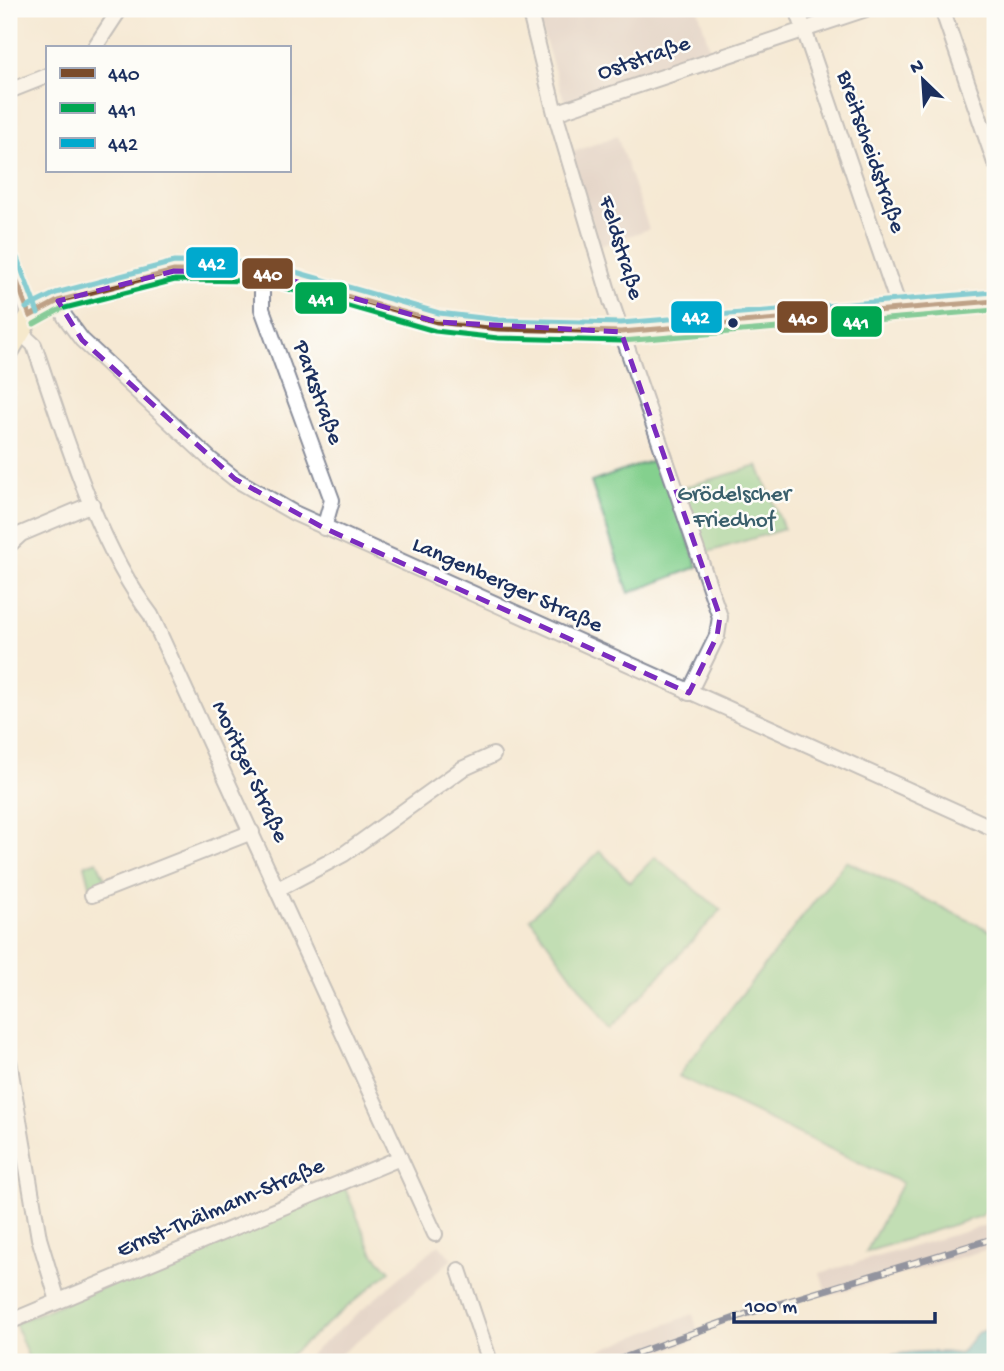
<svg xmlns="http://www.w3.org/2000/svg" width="1004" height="1371" font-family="'Gochi Hand',sans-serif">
  <rect width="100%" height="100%" fill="#fdfcf7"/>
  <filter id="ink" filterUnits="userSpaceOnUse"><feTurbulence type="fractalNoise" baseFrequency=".0143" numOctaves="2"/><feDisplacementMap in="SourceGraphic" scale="14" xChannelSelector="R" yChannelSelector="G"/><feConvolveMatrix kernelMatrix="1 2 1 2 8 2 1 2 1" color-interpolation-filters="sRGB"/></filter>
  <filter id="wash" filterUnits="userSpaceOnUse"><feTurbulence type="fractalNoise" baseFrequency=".00686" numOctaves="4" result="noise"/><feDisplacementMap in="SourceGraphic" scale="28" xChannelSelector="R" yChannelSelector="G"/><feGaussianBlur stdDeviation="1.57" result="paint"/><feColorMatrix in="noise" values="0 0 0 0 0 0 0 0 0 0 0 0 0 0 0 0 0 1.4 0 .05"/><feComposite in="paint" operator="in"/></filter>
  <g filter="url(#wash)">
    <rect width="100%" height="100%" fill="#f6e9d4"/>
    <g fill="#d1bfbd">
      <path d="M 546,9 L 698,9 L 712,55 L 570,101 L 564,100 L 536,12 Z"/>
      <path d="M 617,136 L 649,229 L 600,246 L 570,153 Z"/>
      <path d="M 995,1223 L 995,1247 L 828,1296 L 820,1273 Z"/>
      <path d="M 439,1244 L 452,1259 L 379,1323 L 331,1362 L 301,1362 Z"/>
      <path d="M 693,1314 L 700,1339 L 634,1362 L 569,1362 Z"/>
    </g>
    <g fill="#84d08e" stroke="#508076" stroke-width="2">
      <path d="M 659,458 L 698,567 L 629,593 L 591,482 Z"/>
      <path d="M 758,466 L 784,529 L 705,553 L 681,488 Z"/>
      <path d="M 600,851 L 630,882 L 655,857 L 721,910 L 610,1029 L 530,918 Z"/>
      <path d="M 97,861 L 107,883 L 91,889 L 85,865 Z"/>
      <path d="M 846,861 L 995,933 L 995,1197 L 981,1216 L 866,1252 L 902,1183 L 678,1076 Z"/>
      <path d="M 345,1188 L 372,1252 L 390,1271 L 282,1362 L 30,1362 L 15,1323 Z"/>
    </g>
    <path fill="#48b6c3" stroke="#327290" stroke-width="2" d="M 995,1327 L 995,1362 L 860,1362 C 894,1353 925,1349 960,1354 L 977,1333 Z"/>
  </g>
  <g filter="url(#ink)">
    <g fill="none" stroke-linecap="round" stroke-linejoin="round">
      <g stroke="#888c99" stroke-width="18">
        <g id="street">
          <path d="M 529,9 L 555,113 L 611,301 L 720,617 L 717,636 L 689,693"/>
          <path d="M 797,9 L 900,310"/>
          <path d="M 942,9 L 995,163"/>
          <path d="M 95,47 L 120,9"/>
          <path d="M 9,91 L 47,76"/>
          <path d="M 555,113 L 866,9"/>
          <path d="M 9,261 L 30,316"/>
          <path d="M 262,272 L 262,309 L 332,500 L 324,528"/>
          <path d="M 58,301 L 65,317 L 82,340 L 211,460 L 235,479 L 294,513 L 995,829"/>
          <path d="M 21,333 L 34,345 C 63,429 97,545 151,615 L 435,1234"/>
          <path d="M 9,545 L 21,534 L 92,504"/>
          <path d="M 278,889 L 344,854 L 462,769 L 493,755"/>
          <path d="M 92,895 L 252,832"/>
          <path d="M 9,1061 L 39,1238 L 58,1301"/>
          <path d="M 459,1270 L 490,1362"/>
          <path d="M 9,1322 L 400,1158"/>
        </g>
      </g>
      <g stroke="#888c99" stroke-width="23">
        <path id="secondary" d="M 9,351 L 30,316 L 58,301 L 174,271 L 262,272 L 437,322 L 498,329 L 621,332 L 995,301"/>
      </g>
      <use href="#street" stroke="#fff" stroke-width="14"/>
      <use href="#secondary" stroke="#f6e9c3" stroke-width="19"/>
      <g stroke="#1b2f5e" stroke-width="7">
        <path id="rail" d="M 612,1362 L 746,1314 L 995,1238"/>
      </g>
      <use href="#rail" stroke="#fdfcf7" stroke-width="4.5" stroke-dasharray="13" stroke-linecap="butt"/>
      <g stroke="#fdfcf7" stroke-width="10">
        <g id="bus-1">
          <path d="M 9,261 L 30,316"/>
          <path d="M 30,316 L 58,301 L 174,271 L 262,272 L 437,322 L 498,329 L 621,332 L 995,301"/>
        </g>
      </g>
      <g stroke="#fdfcf7" stroke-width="10">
        <path id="bus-2" d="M 34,324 L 61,309 L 175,280 L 261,281 L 435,331 L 498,338 L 622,341 L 995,310"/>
      </g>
      <g stroke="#fdfcf7" stroke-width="10">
        <g id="bus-3">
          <path d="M 17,258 L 38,313"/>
          <path d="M 26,308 L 56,293 L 174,262 L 264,263 L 439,313 L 499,320 L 621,323 L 994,292"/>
        </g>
      </g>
      <use href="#bus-1" stroke="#7a4b2a" stroke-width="5"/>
      <use href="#bus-2" stroke="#00a651" stroke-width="5"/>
      <use href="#bus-3" stroke="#00a9ce" stroke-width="5"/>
    </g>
  </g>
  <path d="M0 0H1004V1371H0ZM 174,271 L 262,272 L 437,322 L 621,332 L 720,617 L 717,636 L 689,693 L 324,528 L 235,479 L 82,340 L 58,301 Z" fill="#f6e9d4" fill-opacity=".55" fill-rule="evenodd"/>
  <path fill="none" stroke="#7b2cbf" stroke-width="5" stroke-dasharray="14 9" stroke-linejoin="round" d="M 174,271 L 262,272 L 437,322 L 621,332 L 720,617 L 717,636 L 689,693 L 324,528 L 235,479 L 82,340 L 58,301 Z"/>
  <circle fill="#1b2f5e" stroke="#fdfcf7" stroke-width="2.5" cx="733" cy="323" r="6"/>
  <g text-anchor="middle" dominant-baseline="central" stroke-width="5" stroke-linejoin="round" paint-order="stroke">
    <g font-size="23" fill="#1b2f5e" stroke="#fdfcf7">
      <text transform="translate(644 59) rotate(-19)">Oststraße</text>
      <text transform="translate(870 152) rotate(71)">Breitscheidstraße</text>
      <text transform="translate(620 248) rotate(73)">Feldstraße</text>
      <text transform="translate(317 393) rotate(70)">Parkstraße</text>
      <text transform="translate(507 586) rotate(24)">Langenberger Straße</text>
      <text transform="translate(249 772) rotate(65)">Moritzer Straße</text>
      <text transform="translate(221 1209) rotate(-23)">Ernst-Thälmann-Straße</text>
    </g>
    <g font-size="23" fill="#3a5f6c" stroke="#fdfcf7">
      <text x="734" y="495">Grödelscher<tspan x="734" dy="26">Friedhof</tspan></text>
    </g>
  </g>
  <g stroke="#fdfcf7" stroke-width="2.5">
    <rect x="185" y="246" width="54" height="33" rx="7" fill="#00a9ce"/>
    <rect x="241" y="257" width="53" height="33" rx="7" fill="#7a4b2a"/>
    <rect x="294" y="281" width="54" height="34" rx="7" fill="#00a651"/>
    <rect x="670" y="300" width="53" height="34" rx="7" fill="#00a9ce"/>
    <rect x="776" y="300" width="53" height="34" rx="7" fill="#7a4b2a"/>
    <rect x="830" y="305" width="53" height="33" rx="7" fill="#00a651"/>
  </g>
  <g font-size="19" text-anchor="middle" font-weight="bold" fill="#fff">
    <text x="212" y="269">442</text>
    <text x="268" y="280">440</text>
    <text x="321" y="305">441</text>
    <text x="696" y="323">442</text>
    <text x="803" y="324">440</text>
    <text x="856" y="328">441</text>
  </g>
  <rect width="1004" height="1371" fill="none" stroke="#fdfcf7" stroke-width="35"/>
  <rect x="46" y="46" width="245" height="126" fill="#fdfcf7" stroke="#a3aaba" stroke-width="2"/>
  <rect x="60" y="68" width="35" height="10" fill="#7a4b2a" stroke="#a3aaba" stroke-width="2"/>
  <text x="108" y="80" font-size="21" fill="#1b2f5e">440</text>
  <rect x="60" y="103" width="35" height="10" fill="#00a651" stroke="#a3aaba" stroke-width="2"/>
  <text x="108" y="116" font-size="21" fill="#1b2f5e">441</text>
  <rect x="60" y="138" width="35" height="10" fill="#00a9ce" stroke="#a3aaba" stroke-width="2"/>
  <text x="108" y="150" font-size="21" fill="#1b2f5e">442</text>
  <g transform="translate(923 80) rotate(335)" stroke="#fdfcf7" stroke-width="5" paint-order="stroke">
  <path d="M0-5L12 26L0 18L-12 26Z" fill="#1b2f5e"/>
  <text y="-10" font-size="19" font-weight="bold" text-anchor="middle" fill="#1b2f5e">N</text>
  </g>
  <path d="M734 1312v10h201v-10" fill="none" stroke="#1b2f5e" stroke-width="3.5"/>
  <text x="745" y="1312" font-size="21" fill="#1b2f5e" stroke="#fdfcf7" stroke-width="5" paint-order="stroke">100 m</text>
</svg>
